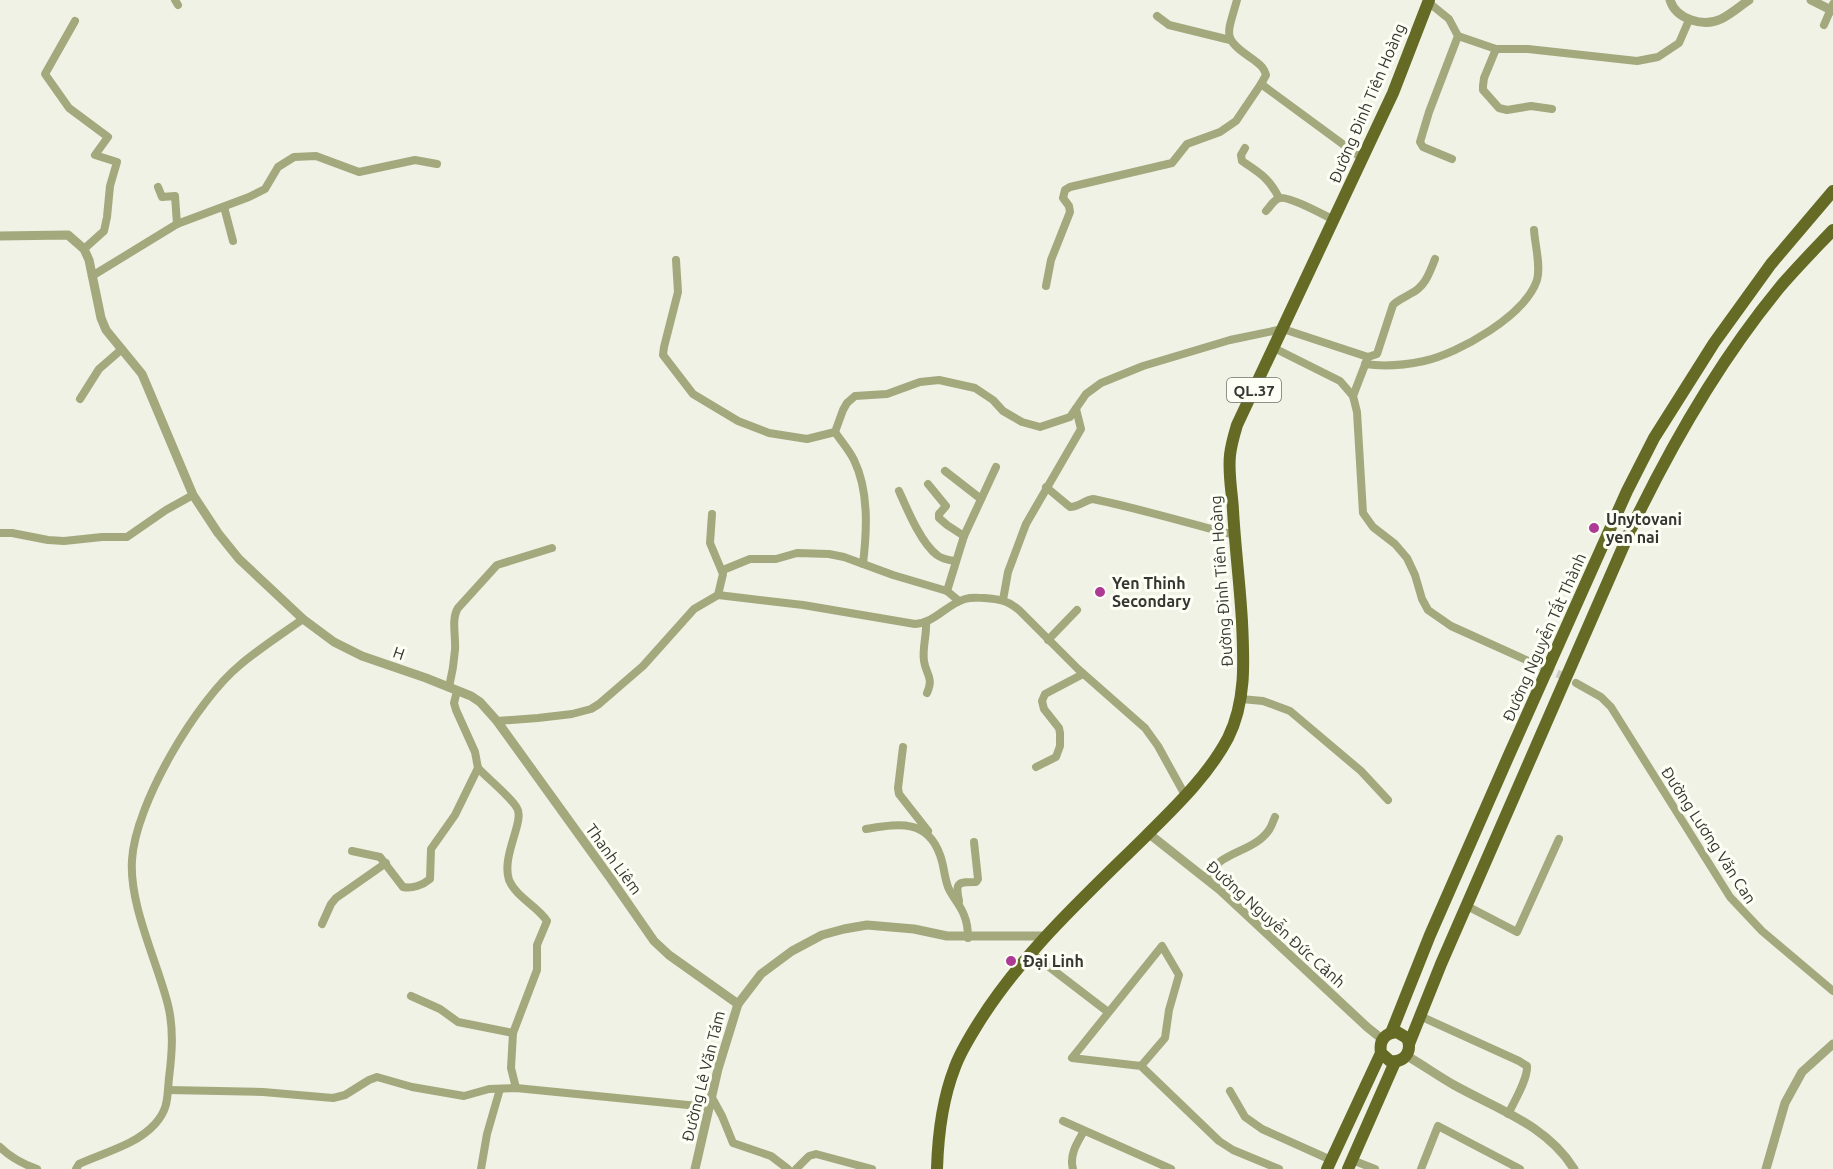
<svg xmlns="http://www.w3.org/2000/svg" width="1833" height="1169" font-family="Ubuntu,sans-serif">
  <rect width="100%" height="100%" fill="#f0f2e6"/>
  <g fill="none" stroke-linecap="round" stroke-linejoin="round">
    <path stroke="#cbccc2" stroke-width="8" stroke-dasharray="8 4" stroke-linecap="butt" d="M 1535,664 L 1570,679"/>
    <g stroke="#a3a97c" stroke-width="8">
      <path d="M 175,0 L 178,5"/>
      <path d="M 1428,2 L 1449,19 L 1458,36 L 1496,49 L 1528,49 L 1637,61 L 1658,57 L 1679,43 L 1689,20"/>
      <path d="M 1157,16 L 1169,25 L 1230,40"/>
      <path d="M 75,21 L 45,74 L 69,108 L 108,137 L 95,155 L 117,162 L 110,186 L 107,217 L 104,231 L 84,249"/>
      <path d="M 1824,25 L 1833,4"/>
      <path d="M 1496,49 L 1484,78 L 1483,86 L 1483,90 L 1499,108 L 1507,110 L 1531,106 L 1552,109"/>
      <path d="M 1261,84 L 1363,159"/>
      <path d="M 1245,148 L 1241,155 L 1242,161 C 1260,173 1269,178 1279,198"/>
      <path d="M 1452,159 L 1423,147 L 1420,142 L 1429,112 L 1458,36"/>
      <path d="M 158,187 L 162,197 L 175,196 L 177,224"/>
      <path d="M 224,207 L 233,241"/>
      <path d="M 1266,211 C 1270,207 1274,199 1280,198 C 1289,196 1324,215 1334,220"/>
      <path d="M 676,260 L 678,292 L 664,347 L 663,355 L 693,394 L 738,421 L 769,433 L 807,439 L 835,432 L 843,410 L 847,403 L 855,396 L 887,394 L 920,382 L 939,380 L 975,388 L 993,400 L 1003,411 L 1022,422 L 1040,427 L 1070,417 L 1086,394 L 1101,383 L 1143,366 L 1230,340 L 1283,329 L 1368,357"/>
      <path d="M 92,276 L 177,224 L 249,197 L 265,189 L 278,167 L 294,157 L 316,156 L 359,172 L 415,160 L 437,164"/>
      <path d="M 1046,286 L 1051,260 L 1070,212 L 1069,206 L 1063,198 L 1065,190 L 1070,187 L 1172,163 L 1187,144 L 1220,132 L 1236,121 L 1261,84 L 1266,75 C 1264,67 1260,65 1254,60 C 1221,38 1227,36 1237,0"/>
      <path d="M 1274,348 L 1340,381 L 1353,396 L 1357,412 L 1363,513 L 1373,527 L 1395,544 L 1407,558 L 1415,575 L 1422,599 L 1428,610 L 1451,626 L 1535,664"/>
      <path d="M 1365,364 C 1385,367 1405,365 1424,361 C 1459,353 1525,316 1537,280 C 1541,266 1535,245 1534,230"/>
      <path d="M 1353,396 L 1368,357 L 1377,354 L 1393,305 C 1398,300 1404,298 1410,294 C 1425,287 1429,274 1435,259"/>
      <path d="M 80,399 L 99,369 L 122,349"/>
      <path d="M 835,432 C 841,441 849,450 854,460 C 869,491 867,530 863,564"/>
      <path d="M 945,471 L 981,499"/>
      <path d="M 928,484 L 946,506 L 939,514 L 939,518 L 947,525 L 964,536"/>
      <path d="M 1046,487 L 1070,507 C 1079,507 1085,500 1093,499 C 1141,509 1187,523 1235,535"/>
      <path d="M 899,491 C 907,509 921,543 937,555 C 942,559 948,560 955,561"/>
      <path d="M 712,514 L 710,543 L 723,574 L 718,595"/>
      <path d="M 0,533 L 12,533 L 48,540 L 64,541 L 102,537 L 127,537 L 166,510 L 193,495"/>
      <path d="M 723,570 L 750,559 L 776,559 L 797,553 L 829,554 L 844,557 L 893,575 L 947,591 L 959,601"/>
      <path d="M 947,591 L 964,536 L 996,467"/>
      <path d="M 1003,600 L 1008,572 L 1026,524 L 1081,429 L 1076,409"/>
      <path d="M 926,622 C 927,635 922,648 924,661 C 926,675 934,677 927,693"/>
      <path d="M 1048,640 L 1077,610"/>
      <path d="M 1576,683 L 1601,697 L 1611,707 L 1730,897 L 1762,931 L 1833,991"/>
      <path d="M 449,687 C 452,675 454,663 455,650 C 456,636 451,619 458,608 L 497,565 L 552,548"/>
      <path d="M 1241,699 L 1263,701 L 1290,711 L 1361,771 L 1388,800"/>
      <path d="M 497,721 L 538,718 L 572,714 L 591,709 L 599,704 L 643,666 L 694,609 L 718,595 L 803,605 L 915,624 C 935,623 947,604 965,599 C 972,597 978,598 984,598 C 999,599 1007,600 1019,610 L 1078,669 L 1145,728 L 1158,746 L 1185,795"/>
      <path d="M 903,747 L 898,788 L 899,794 L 928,831"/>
      <path d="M 1036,767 L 1056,757 L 1060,746 L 1060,733 L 1059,728 L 1044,709 L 1042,701 L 1045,694 L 1083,674"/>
      <path d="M 478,768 C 488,779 510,796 517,808 C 525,821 501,856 509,880 C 516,897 537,906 547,921 L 537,945 L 537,970 L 513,1033 L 511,1068 L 516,1088"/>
      <path d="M 866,829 C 898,824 927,818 940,855 C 944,865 944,876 948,887 C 952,897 960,904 964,915 C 967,922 968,930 968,938"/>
      <path d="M 352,851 L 380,857 L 403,887 C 412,889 423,885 430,879 L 431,849 L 455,815 L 478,768 L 475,752 L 456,710 L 454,703 L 457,691"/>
      <path d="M 1206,878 C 1219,851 1253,853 1269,830 C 1272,826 1273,821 1275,817"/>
      <path d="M 959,901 C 955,882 958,882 976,882 L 978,879 L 974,842"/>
      <path d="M 1467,906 L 1517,932 L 1559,839"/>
      <path d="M 322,924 L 331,904 L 336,898 L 386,863"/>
      <path d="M 1031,953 L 1108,1012"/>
      <path d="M 411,996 L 440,1009 L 458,1022 L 513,1033"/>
      <path d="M 1420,1016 L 1519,1061 L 1527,1066 C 1528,1079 1514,1102 1508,1114"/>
      <path d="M 1141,1066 L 1165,1038 L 1169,1010 L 1179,975 L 1162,946 L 1072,1058 L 1141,1066 L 1219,1141 L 1233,1150 L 1279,1169"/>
      <path d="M 168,1090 L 263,1092 L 333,1098 L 345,1095 L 369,1080 L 377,1077 L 412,1087 L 464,1096 L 489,1089 L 516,1088 L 708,1107"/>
      <path d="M 1230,1091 L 1245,1117 L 1262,1129 L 1331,1160"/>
      <path d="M 711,1096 L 722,1116 L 733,1143 L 771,1156 L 788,1169"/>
      <path d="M 1063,1121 L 1171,1169"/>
      <path d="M 0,1147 C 11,1158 23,1164 37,1169"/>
      <path d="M 1352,1160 L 1375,1169"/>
      <path d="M 76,1169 L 79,1164 C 105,1152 136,1145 155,1124 C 169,1109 167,1096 169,1078 C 172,1054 174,1029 168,1005 C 157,961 129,905 132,860 C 135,804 197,700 240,665 C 260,648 282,634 303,619"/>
      <path d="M 481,1169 L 487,1134 L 500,1089"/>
      <path d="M 796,1169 L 809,1156 L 816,1154 L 872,1169"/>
      <path d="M 1073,1169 C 1069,1155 1077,1143 1084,1131"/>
      <path d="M 1421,1169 L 1438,1126 L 1520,1169"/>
    </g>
    <g stroke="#a3a97c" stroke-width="9">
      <path d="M 1670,0 C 1676,20 1704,27 1721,19 C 1731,14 1740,6 1749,0"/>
      <path d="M 1811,0 L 1833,11"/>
      <path d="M 0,236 L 68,235 L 84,249 L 89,260 L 101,318 L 106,330 L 142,374 L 193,495 L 218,533 L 239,559 L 303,619 L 334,642 L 362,656 L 426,678 L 471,696 L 480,702 L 497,721 L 611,879 L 654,941 L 669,955 L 738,1004"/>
      <path d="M 1148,833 L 1220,890 L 1367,1027 L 1382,1039"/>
      <path d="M 1407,1056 C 1423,1065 1438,1076 1454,1085 C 1497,1109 1547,1125 1574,1169"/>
      <path d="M 695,1169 L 718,1069 L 738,1004 L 761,974 L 792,951 L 822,935 L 844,929 L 867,925 L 914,929 L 947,936 L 1047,936"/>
      <path d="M 1766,1169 L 1785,1103 L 1802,1072 L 1833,1044"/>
    </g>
    <g stroke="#656b24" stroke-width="12">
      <path d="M 1391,1033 L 1430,935 L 1509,755 L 1627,491 L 1654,438 L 1714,343 L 1771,264 L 1833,191"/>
      <path d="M 1409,1044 L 1441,964 L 1630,531 C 1671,445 1719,361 1780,287 C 1797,267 1815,249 1833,230"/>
      <path d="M 937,1169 C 938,1134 942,1100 955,1067 C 960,1053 968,1040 976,1027 C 1020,955 1084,897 1144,838 C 1174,808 1208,776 1228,738 C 1246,702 1244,662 1242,622 C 1240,585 1235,547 1233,510 C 1232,492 1228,473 1230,455 C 1231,445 1234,435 1237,425 L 1393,93 L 1429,0"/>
      <path d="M 1327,1169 L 1381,1053 C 1379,1041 1384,1033 1397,1032 L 1407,1038 C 1413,1052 1404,1063 1390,1061 L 1381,1053"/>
      <path d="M 1348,1169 L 1395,1062"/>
    </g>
  </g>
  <g fill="#ad3a95" stroke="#fdfff5" stroke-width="2">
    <circle cx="1594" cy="528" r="6"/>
    <circle cx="1100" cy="592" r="6"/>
    <circle cx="1011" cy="961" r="6"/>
  </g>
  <g text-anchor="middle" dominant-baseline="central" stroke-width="6" stroke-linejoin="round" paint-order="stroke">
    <rect fill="#fdfff5" stroke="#72726c" stroke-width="1.5" x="1227" y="378" width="54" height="24" rx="4.5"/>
    <g font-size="15" font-weight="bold" fill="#363632">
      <text x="1254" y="390">QL.37</text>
    </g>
    <g font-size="16" fill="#363632" stroke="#fdfff5">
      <text transform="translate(1367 103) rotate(-67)">Đường Đinh Tiên Hoàng</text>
      <text transform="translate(1221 581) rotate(-94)">Đường Đinh Tiên Hoàng</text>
      <text transform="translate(1544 637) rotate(-66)">Đường Nguyễn Tất Thành</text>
      <text transform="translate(399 653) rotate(19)">H</text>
      <text transform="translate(1709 835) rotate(57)">Đường Lương Văn Can</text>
      <text transform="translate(614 859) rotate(54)">Thanh Liêm</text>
      <text transform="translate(1276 924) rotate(42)">Đường Nguyễn Đức Cảnh</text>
      <text transform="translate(703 1076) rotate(-76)">Đường Lê Văn Tám</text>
    </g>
    <g font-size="16" font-weight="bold" fill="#363632" stroke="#fdfff5" text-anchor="start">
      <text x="1606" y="519">Unytovani<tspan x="1606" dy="18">yen nai</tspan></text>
      <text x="1112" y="583">Yen Thinh<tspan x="1112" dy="18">Secondary</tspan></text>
      <text x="1023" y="961">Đại Linh</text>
    </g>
  </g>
</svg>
